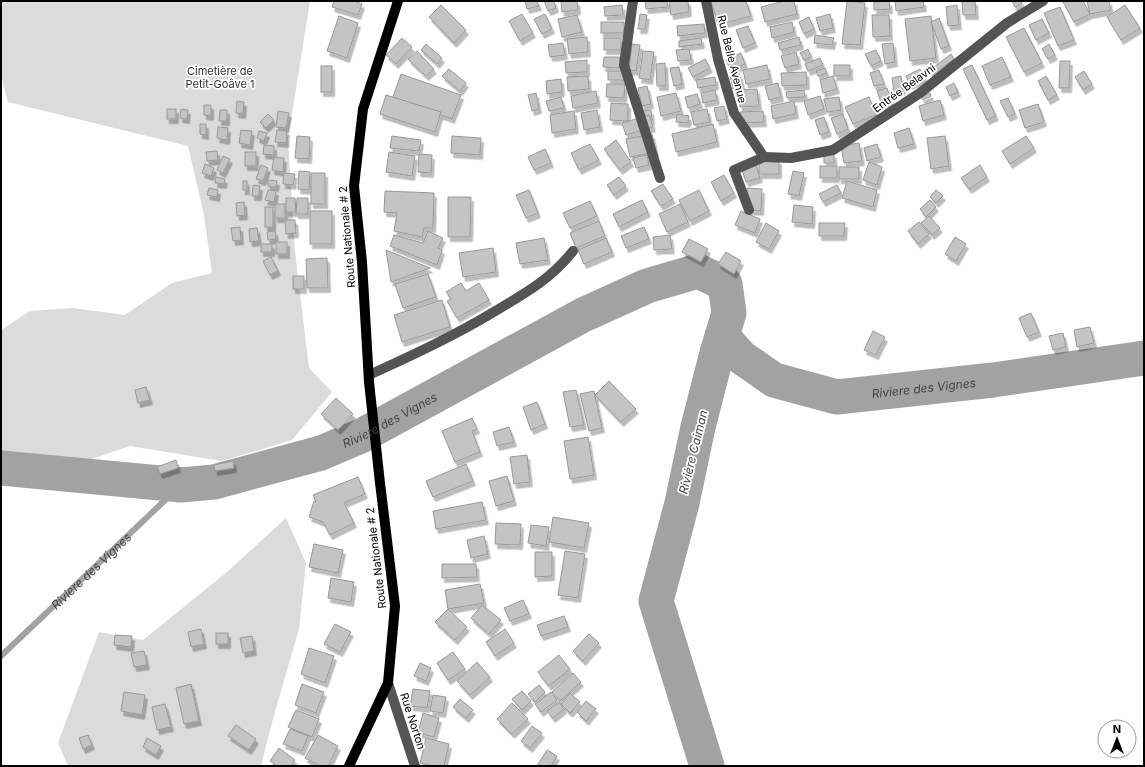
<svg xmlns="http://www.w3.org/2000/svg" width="1145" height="767" font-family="Inter,sans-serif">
  <defs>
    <filter id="shadow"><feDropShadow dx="2.5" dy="4.5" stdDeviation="0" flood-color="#0004"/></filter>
  </defs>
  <rect width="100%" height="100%" fill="#fff"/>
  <g fill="#dbdbdb">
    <path d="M 1,1 L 310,1 L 288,139 L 295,252 L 309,368 L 332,392 L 292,440 L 222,461 L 130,446 L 50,473 L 1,456 L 1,330 L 30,311 L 72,308 L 125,315 L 172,283 L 212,273 L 204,215 L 188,146 L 8,102 L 1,76 Z"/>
    <path d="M 286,518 L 306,563 L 299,629 L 274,715 L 261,766 L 68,766 L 58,743 L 99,632 L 143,640 L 227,572 Z"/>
  </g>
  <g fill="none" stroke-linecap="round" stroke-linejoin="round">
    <path stroke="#a2a2a2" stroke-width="6" id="s1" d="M 1,656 L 181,485"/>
    <g stroke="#a2a2a2" stroke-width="35">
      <path id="s2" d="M 722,336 L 741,357 L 774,380 L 837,397 L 993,380 L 1144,358"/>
      <path id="s3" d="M 1,468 L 181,485 L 214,482 L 321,453 L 361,436 L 583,315 L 647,286 L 698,271 L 725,284 L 729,313 L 717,353 L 698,427 L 682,503 L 656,601 L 707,766"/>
    </g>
  </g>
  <g fill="#c4c4c4" stroke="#989898" filter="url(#shadow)">
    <path d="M 334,1 L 354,1 L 362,4 L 358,15 L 332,7 Z"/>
    <path d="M 525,1 L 537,1 L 539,6 L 527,9 Z"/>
    <path d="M 544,1 L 554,1 L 556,8 L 548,11 Z"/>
    <path d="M 561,1 L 577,1 L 578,10 L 562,12 Z"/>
    <path d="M 645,1 L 667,1 L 668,7 L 646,9 Z"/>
    <path d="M 669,1 L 688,1 L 689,12 L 671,15 Z"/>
    <path d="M 711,1 L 746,1 L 751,16 L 718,25 Z"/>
    <path d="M 784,1 L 794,1 L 797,14 L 765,22 L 761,7 Z"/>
    <path d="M 847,1 L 865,3 L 860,45 L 842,44 Z"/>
    <path d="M 889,1 L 890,9 L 874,10 L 874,2 Z"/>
    <path d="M 895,1 L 923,1 L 924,7 L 896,11 Z"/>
    <path d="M 962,1 L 975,1 L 976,15 L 963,15 Z"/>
    <path d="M 1012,1 L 1021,1 L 1022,4 L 1015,7 Z"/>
    <path d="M 1065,1 L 1083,1 L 1090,14 L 1074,22 L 1063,2 Z"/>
    <path d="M 1087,1 L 1109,1 L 1111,10 L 1090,14 Z"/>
    <path d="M 441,5 L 466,30 L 454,43 L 429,17 Z"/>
    <path d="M 622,5 L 623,15 L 605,16 L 604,7 Z"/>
    <path d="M 957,5 L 959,25 L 948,26 L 946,7 Z"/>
    <path d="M 1125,5 L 1140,28 L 1121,40 L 1107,17 Z"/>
    <path d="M 1060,7 L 1074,40 L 1058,46 L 1044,13 Z"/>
    <path d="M 522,14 L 533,33 L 520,41 L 509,21 Z"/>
    <path d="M 545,14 L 552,29 L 542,34 L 534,19 Z"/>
    <path d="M 640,14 L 647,15 L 645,29 L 638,29 Z"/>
    <path d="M 830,14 L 833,28 L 820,31 L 816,18 Z"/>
    <path d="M 577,15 L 582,32 L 562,37 L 558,19 Z"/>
    <path d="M 872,15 L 889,15 L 890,36 L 873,37 Z"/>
    <path d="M 339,16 L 358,23 L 347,58 L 327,51 Z"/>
    <path d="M 931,16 L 936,58 L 910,61 L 905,19 Z"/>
    <path d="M 809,17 L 814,29 L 804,34 L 799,22 Z"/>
    <path d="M 939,18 L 949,46 L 941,49 L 931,22 Z"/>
    <path d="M 1042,19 L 1049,33 L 1036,40 L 1029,25 Z"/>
    <rect x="601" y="22" width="23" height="11"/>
    <path d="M 792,22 L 794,32 L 772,38 L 770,27 Z"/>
    <path d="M 704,24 L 705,33 L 678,36 L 677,26 Z"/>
    <path d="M 748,26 L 755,43 L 743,48 L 736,30 Z"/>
    <path d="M 1024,28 L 1042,63 L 1024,72 L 1006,37 Z"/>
    <path d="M 815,35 L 834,38 L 832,45 L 814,43 Z"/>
    <path d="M 587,37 L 588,52 L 569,54 L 567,39 Z"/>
    <path d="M 799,37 L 801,45 L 780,50 L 778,43 Z"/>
    <path d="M 402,38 L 412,47 L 396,64 L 386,55 Z"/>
    <rect x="604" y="38" width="17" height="12"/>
    <path d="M 701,38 L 702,44 L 679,47 L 679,41 Z"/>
    <path d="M 563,43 L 565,55 L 550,57 L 548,45 Z"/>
    <path d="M 893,43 L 895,62 L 885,64 L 882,44 Z"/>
    <path d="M 426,44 L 442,58 L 437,64 L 421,50 Z"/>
    <path d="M 632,44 L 640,45 L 636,71 L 629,70 Z"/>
    <path d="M 1049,44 L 1055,55 L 1048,59 L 1042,49 Z"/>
    <path d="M 689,49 L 691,60 L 678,61 L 676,50 Z"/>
    <path d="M 808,49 L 811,57 L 804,60 L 800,53 Z"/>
    <path d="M 876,50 L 881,61 L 871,66 L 865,54 Z"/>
    <path d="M 417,51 L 434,69 L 426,76 L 408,59 Z"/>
    <path d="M 643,51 L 654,52 L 650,80 L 639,78 Z"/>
    <path d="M 796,52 L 799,64 L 785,68 L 781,56 Z"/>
    <path d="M 741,53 L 745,64 L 730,70 L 726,59 Z"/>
    <path d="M 951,54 L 954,59 L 932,75 L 929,71 Z"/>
    <path d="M 604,57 L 620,57 L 620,68 L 603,67 Z"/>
    <path d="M 1002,57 L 1011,77 L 990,85 L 982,66 Z"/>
    <path d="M 820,58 L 823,65 L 808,71 L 805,64 Z"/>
    <path d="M 705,59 L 710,68 L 693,77 L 688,68 Z"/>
    <path d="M 587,60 L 587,72 L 566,73 L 565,62 Z"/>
    <path d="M 1060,61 L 1070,61 L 1069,88 L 1059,88 Z"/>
    <path d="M 665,63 L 666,86 L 657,86 L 656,64 Z"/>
    <path d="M 767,65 L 770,79 L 746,84 L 743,70 Z"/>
    <rect x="834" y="65" width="16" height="11"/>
    <path d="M 972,65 L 996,116 L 987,120 L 963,69 Z"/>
    <rect x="321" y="66" width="11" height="26"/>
    <path d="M 679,67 L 682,84 L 674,86 L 670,68 Z"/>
    <path d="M 825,68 L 827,73 L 818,76 L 816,71 Z"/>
    <path d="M 449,69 L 466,83 L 460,91 L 442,76 Z"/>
    <path d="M 920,69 L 925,78 L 910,85 L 906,76 Z"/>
    <path d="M 879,70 L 884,84 L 874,86 L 870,73 Z"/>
    <rect x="608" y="71" width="16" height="9"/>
    <path d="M 1084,71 L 1092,84 L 1083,90 L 1075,77 Z"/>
    <path d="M 806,72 L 807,85 L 782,86 L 781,73 Z"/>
    <path d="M 739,73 L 743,87 L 733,89 L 730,76 Z"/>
    <path d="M 401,74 L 461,95 L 452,119 L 393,97 Z"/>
    <path d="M 588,76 L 589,89 L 568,91 L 567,77 Z"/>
    <path d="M 833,76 L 837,89 L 823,93 L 820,80 Z"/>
    <path d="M 901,76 L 903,90 L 894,92 L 892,78 Z"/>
    <path d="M 1046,76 L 1057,95 L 1048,100 L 1038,81 Z"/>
    <path d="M 715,77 L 716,85 L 698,88 L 696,80 Z"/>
    <path d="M 561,79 L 562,92 L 547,94 L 546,81 Z"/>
    <path d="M 778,83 L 781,97 L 769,100 L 765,86 Z"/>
    <path d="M 954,83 L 958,92 L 950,96 L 946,87 Z"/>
    <path d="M 607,84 L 625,84 L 624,98 L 606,97 Z"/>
    <path d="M 647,86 L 651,104 L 642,106 L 638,88 Z"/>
    <path d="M 887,88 L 893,106 L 883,108 L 877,91 Z"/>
    <path d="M 757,89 L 759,106 L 740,107 L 739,90 Z"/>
    <path d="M 715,90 L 717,100 L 703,103 L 701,93 Z"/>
    <path d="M 804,90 L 805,97 L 787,98 L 786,92 Z"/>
    <path d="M 596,91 L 598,103 L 573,108 L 571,96 Z"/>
    <path d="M 536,93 L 539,109 L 532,111 L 528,95 Z"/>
    <path d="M 676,93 L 681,111 L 661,116 L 657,97 Z"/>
    <path d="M 930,93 L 931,96 L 923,100 L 921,97 Z"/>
    <path d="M 697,94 L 700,104 L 688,108 L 685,97 Z"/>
    <path d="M 386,95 L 441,112 L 435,132 L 380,114 Z"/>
    <path d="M 820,96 L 824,109 L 808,115 L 804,101 Z"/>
    <path d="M 561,97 L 564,108 L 549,111 L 546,101 Z"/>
    <path d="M 839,97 L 841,110 L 827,112 L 824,99 Z"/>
    <path d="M 869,97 L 876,115 L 853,124 L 845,107 Z"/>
    <path d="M 1008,98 L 1015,114 L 1008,117 L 1000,101 Z"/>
    <path d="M 940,100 L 944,115 L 923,121 L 919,106 Z"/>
    <path d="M 237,101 L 244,102 L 243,114 L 236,113 Z"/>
    <path d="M 794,101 L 796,114 L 773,119 L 771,106 Z"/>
    <path d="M 611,103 L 628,104 L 628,121 L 610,120 Z"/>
    <path d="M 1038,104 L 1044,122 L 1025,128 L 1019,110 Z"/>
    <path d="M 204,105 L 211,105 L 211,116 L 204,115 Z"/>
    <path d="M 724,106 L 727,119 L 717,121 L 714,108 Z"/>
    <rect x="167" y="109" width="9" height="10"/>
    <path d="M 181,109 L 188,110 L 187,119 L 180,118 Z"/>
    <path d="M 707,109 L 710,122 L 694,125 L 691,112 Z"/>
    <path d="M 220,110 L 227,110 L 227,121 L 219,121 Z"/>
    <path d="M 597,110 L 600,127 L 584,130 L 581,113 Z"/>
    <path d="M 651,110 L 652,120 L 644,120 L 643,111 Z"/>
    <path d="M 278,111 L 289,113 L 286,128 L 276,127 Z"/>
    <path d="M 574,111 L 576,129 L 552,133 L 550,115 Z"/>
    <path d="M 763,111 L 764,122 L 741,123 L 740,112 Z"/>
    <path d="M 268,114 L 274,120 L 266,128 L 260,122 Z"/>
    <path d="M 677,114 L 689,116 L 688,123 L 676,122 Z"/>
    <path d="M 843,114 L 848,129 L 837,134 L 831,118 Z"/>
    <path d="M 649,115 L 653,127 L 626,135 L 622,123 Z"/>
    <path d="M 824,117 L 829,132 L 820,135 L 815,120 Z"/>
    <path d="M 200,124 L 206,124 L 206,135 L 200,134 Z"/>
    <path d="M 713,124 L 717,142 L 676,152 L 672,134 Z"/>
    <path d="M 218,127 L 228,128 L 227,140 L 217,138 Z"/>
    <path d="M 909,128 L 914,144 L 898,148 L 894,133 Z"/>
    <path d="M 241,130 L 252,131 L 250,145 L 239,143 Z"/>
    <path d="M 277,130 L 287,131 L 286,143 L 275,142 Z"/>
    <path d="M 259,131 L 267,133 L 264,141 L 257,138 Z"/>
    <path d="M 652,134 L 656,152 L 630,157 L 626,139 Z"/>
    <path d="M 297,136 L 310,137 L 309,159 L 295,158 Z"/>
    <path d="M 392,136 L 421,140 L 419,151 L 390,148 Z"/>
    <path d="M 452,136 L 481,138 L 480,155 L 451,153 Z"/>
    <path d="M 945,136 L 949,166 L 931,169 L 927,138 Z"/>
    <path d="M 1026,136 L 1034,148 L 1010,164 L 1002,151 Z"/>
    <path d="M 616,140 L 631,162 L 620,170 L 604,149 Z"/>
    <path d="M 859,143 L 862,161 L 844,163 L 841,146 Z"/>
    <path d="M 590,144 L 599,160 L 579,170 L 571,153 Z"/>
    <path d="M 877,144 L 881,157 L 867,161 L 864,148 Z"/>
    <path d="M 264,145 L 274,146 L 274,155 L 263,154 Z"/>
    <path d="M 545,149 L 551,163 L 534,170 L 528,157 Z"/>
    <path d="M 217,151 L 218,160 L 207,161 L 206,152 Z"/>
    <rect x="245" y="152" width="11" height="14"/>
    <path d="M 389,152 L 415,156 L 412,176 L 386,172 Z"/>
    <path d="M 419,154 L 432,155 L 431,173 L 418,172 Z"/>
    <rect x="824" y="154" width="10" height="9"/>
    <path d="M 647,155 L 649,165 L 636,168 L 633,158 Z"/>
    <path d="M 223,156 L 230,159 L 223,173 L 217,170 Z"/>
    <path d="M 274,157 L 284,158 L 283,172 L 272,170 Z"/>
    <path d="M 754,159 L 760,178 L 746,182 L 740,164 Z"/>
    <rect x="759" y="160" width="20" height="14"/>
    <path d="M 869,162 L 882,167 L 877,185 L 863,180 Z"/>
    <path d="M 205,164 L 214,168 L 211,176 L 202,173 Z"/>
    <path d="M 261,165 L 268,168 L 263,181 L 256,179 Z"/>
    <path d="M 980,165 L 987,177 L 969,189 L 961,178 Z"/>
    <rect x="820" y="166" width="17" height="12"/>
    <rect x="839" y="167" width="20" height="12"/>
    <path d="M 299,171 L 310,172 L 309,190 L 298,189 Z"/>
    <path d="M 793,171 L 804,173 L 799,196 L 788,194 Z"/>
    <path d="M 284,173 L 295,174 L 293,185 L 283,184 Z"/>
    <rect x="311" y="173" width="14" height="31"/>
    <path d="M 724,175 L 734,193 L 721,201 L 711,182 Z"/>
    <path d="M 216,177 L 225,179 L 224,184 L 215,183 Z"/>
    <path d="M 619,177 L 626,186 L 614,195 L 607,185 Z"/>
    <path d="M 268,180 L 277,181 L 276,187 L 268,186 Z"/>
    <rect x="243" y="181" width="4" height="9"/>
    <path d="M 847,181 L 877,190 L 873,207 L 842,198 Z"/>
    <path d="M 663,184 L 673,199 L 661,206 L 651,191 Z"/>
    <path d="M 253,185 L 260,186 L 259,196 L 252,196 Z"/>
    <path d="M 837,185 L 841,193 L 823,202 L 819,194 Z"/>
    <path d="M 209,188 L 218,190 L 217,197 L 207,195 Z"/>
    <path d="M 747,188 L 762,189 L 761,211 L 747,210 Z"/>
    <path d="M 268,190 L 276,191 L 274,202 L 265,200 Z"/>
    <path d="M 529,190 L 538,213 L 526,218 L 516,195 Z"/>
    <path d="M 699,190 L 709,211 L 690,221 L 679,200 Z"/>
    <path d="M 936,190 L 943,196 L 936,203 L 930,197 Z"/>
    <path d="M 385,191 L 434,193 L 433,228 L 424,228 L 422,237 L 394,231 L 397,213 L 384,212 Z"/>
    <path d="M 448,197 L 471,197 L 470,237 L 448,237 Z"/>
    <path d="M 286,198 L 295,198 L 296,212 L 286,212 Z"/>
    <path d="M 297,198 L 308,198 L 308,214 L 296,214 Z"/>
    <path d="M 642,200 L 648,212 L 619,227 L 613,214 Z"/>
    <path d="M 930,200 L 936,207 L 926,217 L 920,209 Z"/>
    <path d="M 590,201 L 597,216 L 570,228 L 563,213 Z"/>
    <path d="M 244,202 L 245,215 L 237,216 L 236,203 Z"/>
    <rect x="275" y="204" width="10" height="14"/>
    <path d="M 680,204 L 688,222 L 667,232 L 659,214 Z"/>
    <path d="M 794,205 L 813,207 L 812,224 L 792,222 Z"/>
    <rect x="265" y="207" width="8" height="20"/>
    <rect x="310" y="211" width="22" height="33"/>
    <path d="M 741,211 L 760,219 L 755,233 L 735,225 Z"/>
    <path d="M 929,216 L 940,228 L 932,235 L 921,223 Z"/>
    <path d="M 285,220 L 295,220 L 296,233 L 286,234 Z"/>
    <path d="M 599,221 L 605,236 L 576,248 L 570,233 Z"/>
    <path d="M 919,222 L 929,234 L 918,244 L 908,231 Z"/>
    <path d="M 766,223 L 779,231 L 769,249 L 756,242 Z"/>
    <path d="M 819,223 L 845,223 L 844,236 L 819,236 Z"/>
    <path d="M 240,227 L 241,240 L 233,241 L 231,228 Z"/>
    <path d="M 644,227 L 649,239 L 626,248 L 621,236 Z"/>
    <path d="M 257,228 L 259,241 L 250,242 L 249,229 Z"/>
    <path d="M 275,231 L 276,239 L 268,240 L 267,232 Z"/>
    <path d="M 428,231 L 443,238 L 438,248 L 442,250 L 437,265 L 390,246 L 394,235 L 423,243 Z"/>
    <path d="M 670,235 L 672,249 L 654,250 L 653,237 Z"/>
    <path d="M 955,237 L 966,244 L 956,261 L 945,254 Z"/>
    <path d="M 544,238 L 548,260 L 520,264 L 516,243 Z"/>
    <path d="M 606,238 L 612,252 L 584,264 L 578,250 Z"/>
    <path d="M 689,239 L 708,249 L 701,262 L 682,252 Z"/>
    <rect x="276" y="242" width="11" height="12"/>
    <rect x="261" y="244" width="11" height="8"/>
    <path d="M 493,248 L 496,272 L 463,277 L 459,253 Z"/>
    <path d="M 386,250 L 430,268 L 391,282 Z"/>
    <path d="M 726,252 L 741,261 L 734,274 L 718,264 Z"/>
    <path d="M 271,257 L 278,271 L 270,275 L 263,261 Z"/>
    <path d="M 327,258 L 328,288 L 307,288 L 306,259 Z"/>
    <path d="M 428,274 L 436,297 L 403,308 L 395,284 Z"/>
    <rect x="293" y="276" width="11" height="13"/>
    <path d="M 461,283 L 466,291 L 479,283 L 489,300 L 457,318 L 447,301 L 451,299 L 446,292 Z"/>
    <path d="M 442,300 L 450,327 L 402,342 L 394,315 Z"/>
    <path d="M 1031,313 L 1039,332 L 1027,337 L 1019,318 Z"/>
    <path d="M 1090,327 L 1094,343 L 1077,347 L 1074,330 Z"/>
    <path d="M 873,331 L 885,337 L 876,355 L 864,350 Z"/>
    <path d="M 1063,333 L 1066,347 L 1053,350 L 1049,336 Z"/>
    <path d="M 609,381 L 636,409 L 621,422 L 595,395 Z"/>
    <path d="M 146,387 L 150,400 L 138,403 L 135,390 Z"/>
    <path d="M 576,390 L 584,425 L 570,427 L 563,392 Z"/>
    <path d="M 594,391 L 602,428 L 589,431 L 580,394 Z"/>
    <path d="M 336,398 L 353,414 L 338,430 L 321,414 Z"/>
    <path d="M 537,402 L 545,424 L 531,430 L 523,407 Z"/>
    <path d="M 472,418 L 477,429 L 472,431 L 480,452 L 455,462 L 442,431 Z"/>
    <path d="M 509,427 L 514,442 L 497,446 L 493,432 Z"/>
    <path d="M 588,437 L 594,475 L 570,479 L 564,441 Z"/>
    <path d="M 527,455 L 530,482 L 514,484 L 510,457 Z"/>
    <path d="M 176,460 L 178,468 L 160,474 L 157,467 Z"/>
    <path d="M 233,461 L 234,468 L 215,471 L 214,465 Z"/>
    <path d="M 466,464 L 473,481 L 433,497 L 426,481 Z"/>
    <path d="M 507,476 L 514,501 L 496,506 L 489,481 Z"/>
    <path d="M 358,477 L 365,494 L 344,503 L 354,523 L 330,535 L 323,522 L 309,517 L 314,501 L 316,502 L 313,495 Z"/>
    <path d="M 482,502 L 486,520 L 436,529 L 433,511 Z"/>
    <path d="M 553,517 L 589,523 L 584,548 L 549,542 Z"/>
    <path d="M 496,523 L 521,524 L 520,545 L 495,544 Z"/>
    <path d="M 531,525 L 549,527 L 546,546 L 528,543 Z"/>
    <path d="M 484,536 L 488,554 L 471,558 L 467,540 Z"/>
    <path d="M 314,544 L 343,550 L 338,573 L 309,567 Z"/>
    <path d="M 565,551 L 585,554 L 578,598 L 558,595 Z"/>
    <path d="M 535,552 L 552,552 L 552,576 L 535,577 Z"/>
    <path d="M 442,564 L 476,564 L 477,577 L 442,578 Z"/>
    <path d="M 331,578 L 354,582 L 351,602 L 328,598 Z"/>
    <path d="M 480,584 L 484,603 L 448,609 L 445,590 Z"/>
    <path d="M 523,600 L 529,614 L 510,621 L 504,608 Z"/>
    <path d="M 482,605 L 501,620 L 489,634 L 471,618 Z"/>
    <path d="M 448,609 L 467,627 L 455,640 L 435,622 Z"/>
    <path d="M 564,616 L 568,627 L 541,636 L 537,625 Z"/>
    <path d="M 335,624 L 351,632 L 340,652 L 324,644 Z"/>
    <path d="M 201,629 L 204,644 L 191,647 L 188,632 Z"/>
    <path d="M 505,629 L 514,643 L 495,656 L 486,642 Z"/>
    <rect x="216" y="633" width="12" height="11"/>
    <path d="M 589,634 L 599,643 L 583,661 L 573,651 Z"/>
    <path d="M 115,635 L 132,636 L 131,647 L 114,645 Z"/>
    <path d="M 252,636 L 254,651 L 243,653 L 240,638 Z"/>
    <path d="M 309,648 L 334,656 L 325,683 L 301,674 Z"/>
    <path d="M 144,651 L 147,665 L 134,667 L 131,653 Z"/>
    <path d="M 453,652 L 465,669 L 448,680 L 437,663 Z"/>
    <path d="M 559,655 L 570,669 L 549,686 L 538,672 Z"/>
    <path d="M 477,662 L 490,677 L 470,695 L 457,681 Z"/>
    <path d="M 420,663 L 431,668 L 426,681 L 414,676 Z"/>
    <path d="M 573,673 L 581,682 L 560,701 L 552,692 Z"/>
    <path d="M 191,684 L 199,721 L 184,724 L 176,688 Z"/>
    <path d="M 302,684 L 324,692 L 316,713 L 295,705 Z"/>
    <path d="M 539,685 L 545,692 L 535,702 L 528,694 Z"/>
    <path d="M 413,689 L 430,691 L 427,708 L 410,706 Z"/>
    <path d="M 522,691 L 531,701 L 522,710 L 512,699 Z"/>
    <path d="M 124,692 L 145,695 L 142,715 L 121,711 Z"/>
    <path d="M 551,692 L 557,700 L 541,712 L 535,704 Z"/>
    <path d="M 570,693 L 580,702 L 570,713 L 561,704 Z"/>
    <path d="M 433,695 L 446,697 L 443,713 L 430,711 Z"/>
    <path d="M 460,699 L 473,710 L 466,718 L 453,707 Z"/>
    <path d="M 586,701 L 596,709 L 586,721 L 577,712 Z"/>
    <path d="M 559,702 L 564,709 L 553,718 L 547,711 Z"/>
    <path d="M 512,703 L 528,719 L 512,734 L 497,719 Z"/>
    <path d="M 165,704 L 171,727 L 157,730 L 152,707 Z"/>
    <path d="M 296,710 L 319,719 L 312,737 L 288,727 Z"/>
    <path d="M 423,713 L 439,718 L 434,737 L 418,733 Z"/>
    <path d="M 236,725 L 256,739 L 249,750 L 228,736 Z"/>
    <path d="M 532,726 L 542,733 L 530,748 L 521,741 Z"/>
    <path d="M 290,729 L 308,736 L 302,751 L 283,744 Z"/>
    <path d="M 88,735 L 92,745 L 83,749 L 79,738 Z"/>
    <path d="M 318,735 L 338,746 L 328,766 L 320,766 L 305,758 Z"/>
    <path d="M 147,738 L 161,746 L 156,755 L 143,747 Z"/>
    <path d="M 426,738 L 449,744 L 444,766 L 434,766 L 420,763 Z"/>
    <path d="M 279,748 L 295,760 L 291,766 L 277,766 L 270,761 Z"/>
    <path d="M 547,750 L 557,756 L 551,766 L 537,766 Z"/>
  </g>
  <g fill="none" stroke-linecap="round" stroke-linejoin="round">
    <g stroke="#545454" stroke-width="10">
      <path d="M 633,1 L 624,65 L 660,178"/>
      <path d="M 706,1 L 718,59 L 734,113 L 764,157 L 734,170 L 749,210"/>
      <path d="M 764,157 L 791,158 L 833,150 L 920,93 L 1007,23 L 1043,1"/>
      <path d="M 369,375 C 413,355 456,335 497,310 C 526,293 552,278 573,251"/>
      <path d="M 388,683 L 415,766"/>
    </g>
    <path stroke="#000" stroke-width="10" d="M 349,766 L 388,683 L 395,606 L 380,483 L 369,382 L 362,262 L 354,186 L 363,109 L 398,1"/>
  </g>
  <g text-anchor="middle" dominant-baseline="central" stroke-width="3.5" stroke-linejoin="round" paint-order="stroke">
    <g font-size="11" fill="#000" stroke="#fff">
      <text transform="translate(732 59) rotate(76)">Rue Belle Avenue</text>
      <text transform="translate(904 88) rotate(-36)">Entrée Belavni</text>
      <text transform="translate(347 237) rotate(-95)">Route Nationale # 2</text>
      <text transform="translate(376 558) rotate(-97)">Route Nationale # 2</text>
      <text transform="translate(413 721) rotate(72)">Rue Norton</text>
    </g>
    <g font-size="11" fill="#323232" stroke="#fff">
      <text x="220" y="71">Cimetière de<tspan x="220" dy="13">Petit-Goâve 1</tspan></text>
    </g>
    <g font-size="12" font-style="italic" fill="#434343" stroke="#fff">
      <text stroke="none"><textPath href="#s2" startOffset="221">Riviere des Vignes</textPath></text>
      <text stroke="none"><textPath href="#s3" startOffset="401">Riviere des Vignes</textPath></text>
      <text transform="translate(693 452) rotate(-76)">Rivière Caiman</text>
      <text stroke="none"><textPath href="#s1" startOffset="124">Riviere des Vignes</textPath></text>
    </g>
  </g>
  <rect width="1145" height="767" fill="none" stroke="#000000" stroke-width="4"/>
  <g transform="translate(1117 739)"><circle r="19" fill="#ffffff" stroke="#999999"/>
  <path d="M0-3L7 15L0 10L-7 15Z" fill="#000000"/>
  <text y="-6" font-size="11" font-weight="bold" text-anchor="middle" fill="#000000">N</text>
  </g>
</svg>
